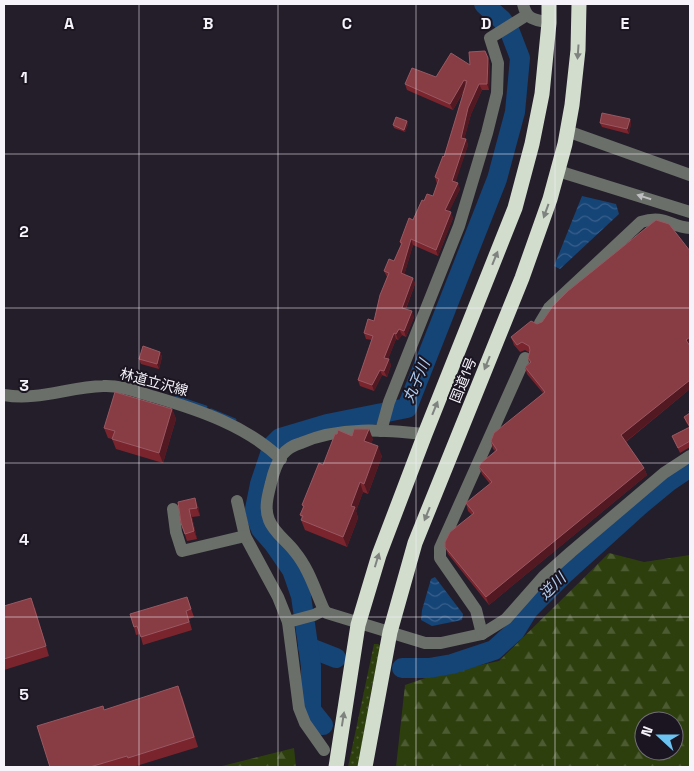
<svg xmlns="http://www.w3.org/2000/svg" width="694" height="771" font-family="'Space Grotesk','Noto Sans JP',sans-serif">
  <defs>
    <pattern id="grass-dots" width="8" height="8" patternUnits="userSpaceOnUse" patternTransform="scale(1.25)"><rect width="8" height="8" fill="#2e3f0e"/><path d="M2 2h.1M6 6h.1" fill="none" stroke="#4d5b32" stroke-width="1.8" stroke-linecap="round"/></pattern>
    <pattern id="forest-firs" width="22" height="20" patternUnits="userSpaceOnUse" patternTransform="scale(1.25)"><rect width="22" height="20" fill="#2e3f0e"/><path d="M5 1l3.5 6h-7zM16 11l3.5 6h-7z" fill="#4d5b32"/></pattern>
    <pattern id="water-waves" width="16" height="10" patternUnits="userSpaceOnUse" patternTransform="scale(1.25)"><rect width="16" height="10" fill="#154477"/><path d="M0 5q4-4 8 0t8 0" fill="none" stroke="#385f8b"/></pattern>
  </defs>
  <rect width="100%" height="100%" fill="#241e2a"/>
  <path fill="url(#grass-dots)" d="M 374,644 L 378,644 L 381,646 L 381,649 L 372,686 L 358,767 L 348,767 Z"/>
  <g fill="url(#forest-firs)" fill-rule="evenodd">
    <path d="M 609,553 L 644,562 L 690,555 L 690,767 L 396,767 L 405,685 L 434,675 L 499,661 ZM 644,721 L 674,721 L 674,751 L 644,751 Z"/>
    <path d="M 294,748 L 296,767 L 218,767 Z"/>
  </g>
  <g fill="url(#water-waves)">
    <path d="M 582,196 L 616,204 L 619,214 L 560,269 L 554,266 Z"/>
    <path d="M 435,577 L 463,614 L 462,620 L 432,626 L 421,620 L 422,610 L 431,579 Z"/>
  </g>
  <g fill="none" stroke-linecap="round" stroke-linejoin="round">
    <g stroke="#154477" stroke-width="3">
      <path d="M 176,397 L 206,407"/>
      <path d="M 211,410 L 235,420"/>
    </g>
    <g stroke="#154477" stroke-width="20">
      <path d="M 308,647 L 336,658"/>
      <path d="M 402,668 L 429,668 L 452,664 L 494,650 L 515,631 L 528,610 L 565,573 L 639,506 L 668,482 L 690,467"/>
      <path d="M 323,725 L 311,710 L 311,666 L 301,596 L 292,570 L 274,544 L 261,529 L 257,519 L 255,509 L 260,484 L 273,445 L 280,438 L 327,424 L 407,408 L 497,179 L 515,112 L 520,58 L 510,32 L 502,20 L 484,4"/>
    </g>
    <g stroke="#6a6f69" stroke-width="12">
      <path d="M 523,4 C 527,21 535,19 549,23"/>
      <path d="M 567,131 L 690,175"/>
      <path d="M 558,171 L 690,212"/>
      <path d="M 540,323 L 549,308 L 641,222 C 665,214 670,227 690,228"/>
      <path d="M 4,395 C 37,401 69,387 103,386 C 120,385 138,392 155,397 C 199,410 247,426 281,459"/>
      <path d="M 381,431 L 389,402 L 459,226 L 487,133 L 497,93 L 498,63 L 490,38 L 527,15"/>
      <path d="M 425,434 C 383,430 340,426 301,443 C 294,445 287,449 282,455 C 277,463 273,474 271,483 C 268,495 264,508 269,520 C 274,533 287,541 295,552 C 309,569 315,590 324,610 L 327,613 L 425,643 L 441,643 L 482,634 L 506,619 L 544,576 L 571,552 L 664,473 L 690,456"/>
      <path d="M 237,501 L 245,536 L 278,597 L 288,622 L 299,708 L 305,723 L 324,750"/>
      <path d="M 173,509 L 176,532 L 182,551 L 245,536"/>
      <path d="M 288,622 L 314,615 L 324,610"/>
      <path d="M 482,634 L 476,610 L 440,558 L 440,548 L 525,358"/>
    </g>
    <g stroke="#d2ddce" stroke-width="15">
      <path d="M 336,767 L 358,625 L 379,555 L 425,434 L 515,208 L 532,144 L 542,94 L 549,23 L 549,4"/>
      <path d="M 365,767 L 390,632 L 415,543 L 522,278 L 550,199 L 565,144 L 572,105 L 578,50 L 579,4"/>
    </g>
  </g>
  <g fill="#7a252e">
    <path d="M 490,64 L 489,90 L 482,90 L 471,114 L 464,139 L 466,139 L 468,145 L 455,182 L 460,189 L 449,211 L 453,218 L 438,256 L 413,245 L 404,275 L 413,278 L 415,284 L 406,309 L 414,317 L 406,337 L 402,335 L 398,340 L 396,339 L 388,359 L 391,365 L 387,377 L 382,375 L 374,391 L 360,386 L 358,380 L 372,340 L 366,339 L 364,333 L 374,321 L 387,277 L 384,271 L 394,261 L 401,245 L 400,242 L 424,201 L 433,196 L 437,184 L 435,177 L 444,157 L 466,87 L 453,110 L 407,90 L 405,84 L 436,77 L 470,65 Z"/>
    <path d="M 630,119 L 631,123 L 629,134 L 602,127 L 600,123 Z"/>
    <path d="M 407,121 L 408,124 L 405,132 L 394,128 L 393,125 Z"/>
    <path d="M 690,251 L 690,389 L 626,442 L 644,468 L 647,475 L 489,605 L 448,554 L 445,547 L 472,515 L 468,511 L 466,503 L 490,484 L 482,474 L 479,467 L 495,451 L 493,449 L 491,441 L 543,393 L 527,374 L 525,367 L 529,363 L 528,358 L 530,353 L 525,350 L 520,352 L 514,345 L 511,337 L 537,324 L 542,322 Z"/>
    <path d="M 160,352 L 162,357 L 159,369 L 141,364 L 139,359 Z"/>
    <path d="M 172,409 L 176,419 L 163,463 L 116,449 L 112,439 L 108,438 L 104,428 Z"/>
    <path d="M 690,410 L 690,447 L 680,453 L 672,436 L 689,427 L 686,422 L 684,417 L 689,413 Z"/>
    <path d="M 352,436 L 373,439 L 371,443 L 382,456 L 368,494 L 363,492 L 356,511 L 358,518 L 347,547 L 305,530 L 301,520 L 302,519 L 300,515 L 303,507 L 302,505 L 323,465 Z"/>
    <path d="M 178,502 L 198,506 L 200,516 L 192,517 L 197,539 L 187,541 L 181,523 Z"/>
    <path d="M 187,597 L 194,617 L 189,619 L 192,630 L 143,645 L 140,634 L 136,635 L 134,627 Z"/>
    <path d="M 4,606 L 35,608 L 49,656 L 4,670 Z"/>
    <path d="M 182,696 L 198,747 L 133,767 L 131,767 L 131,766 L 127,767 L 50,767 L 105,710 Z"/>
  </g>
  <g fill="#521923">
    <path d="M 485,51 L 490,64 L 489,90 L 487,84 Z"/>
    <path d="M 464,80 L 466,86 L 453,110 L 450,104 Z"/>
    <path d="M 479,84 L 482,90 L 471,114 L 463,144 L 461,138 L 468,108 Z"/>
    <path d="M 630,119 L 631,123 L 629,134 L 627,129 Z"/>
    <path d="M 407,121 L 408,124 L 405,132 L 404,130 Z"/>
    <path d="M 466,139 L 468,145 L 454,187 L 452,181 Z"/>
    <path d="M 458,183 L 460,189 L 447,216 L 445,210 Z"/>
    <path d="M 451,212 L 453,218 L 438,256 L 436,250 Z"/>
    <path d="M 411,239 L 413,245 L 403,279 L 401,273 Z"/>
    <path d="M 413,278 L 415,284 L 404,313 L 402,308 Z"/>
    <path d="M 412,311 L 414,317 L 406,337 L 404,331 Z"/>
    <path d="M 399,329 L 402,335 L 398,340 L 396,334 Z"/>
    <path d="M 394,333 L 396,339 L 386,364 L 384,358 Z"/>
    <path d="M 690,337 L 690,346 L 686,340 Z"/>
    <path d="M 160,352 L 162,357 L 159,369 L 157,364 Z"/>
    <path d="M 389,359 L 391,365 L 387,377 L 384,371 Z"/>
    <path d="M 380,370 L 382,375 L 374,391 L 372,385 Z"/>
    <path d="M 690,380 L 690,389 L 624,443 L 621,435 Z"/>
    <path d="M 172,409 L 176,419 L 163,463 L 159,453 Z"/>
    <path d="M 369,429 L 373,439 L 368,451 L 364,441 Z"/>
    <path d="M 378,446 L 382,456 L 368,494 L 364,484 Z"/>
    <path d="M 644,468 L 647,475 L 489,605 L 486,597 Z"/>
    <path d="M 360,482 L 363,492 L 356,511 L 358,518 L 347,547 L 343,537 L 351,506 Z"/>
    <path d="M 195,498 L 198,506 L 200,516 L 197,508 Z"/>
    <path d="M 189,509 L 192,517 L 197,539 L 194,531 Z"/>
    <path d="M 31,598 L 35,608 L 49,656 L 46,646 Z"/>
  </g>
  <g fill="#883c44" stroke="#995861">
    <path d="M 485,51 L 488,58 L 487,84 L 479,84 L 468,108 L 461,138 L 466,139 L 452,181 L 458,183 L 445,210 L 451,212 L 449,217 L 436,250 L 411,239 L 401,273 L 413,278 L 402,308 L 412,311 L 404,331 L 399,329 L 396,334 L 394,333 L 384,358 L 389,359 L 384,371 L 380,370 L 372,385 L 358,380 L 373,336 L 364,333 L 368,319 L 374,321 L 380,295 L 389,273 L 384,271 L 389,259 L 394,261 L 402,243 L 400,242 L 409,218 L 413,220 L 422,200 L 424,201 L 427,194 L 433,196 L 439,179 L 435,177 L 443,156 L 444,157 L 467,81 L 464,80 L 450,104 L 405,84 L 412,68 L 436,77 L 451,53 L 470,65 L 469,52 Z"/>
    <path d="M 602,113 L 630,119 L 627,129 L 600,123 Z"/>
    <path d="M 396,117 L 407,121 L 404,130 L 393,125 Z"/>
    <path d="M 656,220 L 669,224 L 690,251 L 690,337 L 686,340 L 690,346 L 690,380 L 621,435 L 644,468 L 486,597 L 445,547 L 445,542 L 450,532 L 474,513 L 466,503 L 492,482 L 479,467 L 481,463 L 497,450 L 491,441 L 494,433 L 545,392 L 525,367 L 531,362 L 528,358 L 530,350 L 529,346 L 522,342 L 517,345 L 511,337 L 531,321 L 537,324 L 542,322 L 553,306 L 568,291 Z"/>
    <path d="M 143,346 L 160,352 L 157,364 L 139,359 Z"/>
    <path d="M 115,392 L 172,409 L 159,453 L 112,439 L 115,431 L 104,428 Z"/>
    <path d="M 690,410 L 690,427 L 684,417 L 690,413 L 689,411 Z"/>
    <path d="M 690,427 L 690,441 L 678,448 L 672,436 Z"/>
    <path d="M 354,429 L 369,429 L 364,441 L 378,446 L 364,484 L 360,482 L 351,506 L 355,507 L 343,537 L 301,520 L 303,516 L 300,515 L 304,506 L 302,505 L 319,463 L 323,465 L 335,434 L 337,434 L 338,430 L 352,436 Z"/>
    <path d="M 195,498 L 197,508 L 189,509 L 194,531 L 185,534 L 181,523 L 178,502 Z"/>
    <path d="M 187,597 L 191,609 L 186,611 L 189,622 L 141,637 L 137,626 L 134,627 L 130,614 Z"/>
    <path d="M 31,598 L 46,646 L 4,659 L 4,606 Z"/>
    <path d="M 178,686 L 194,737 L 128,758 L 127,756 L 90,767 L 50,767 L 37,726 L 103,706 L 104,710 Z"/>
  </g>
  <defs><path id="oneway-solid" d="M-6-.8H1V-3.2L6.5 0L1 3.2V.8H-6Z" transform="scale(1.25)"/></defs>
  <g fill="#7f8380">
    <use href="#oneway-solid" transform="translate(578 52) rotate(94)"/>
    <use href="#oneway-solid" transform="translate(546 211) rotate(110)"/>
    <use href="#oneway-solid" transform="translate(495 258) rotate(-68)"/>
    <use href="#oneway-solid" transform="translate(487 363) rotate(112)"/>
    <use href="#oneway-solid" transform="translate(435 408) rotate(-68)"/>
    <use href="#oneway-solid" transform="translate(427 514) rotate(112)"/>
    <use href="#oneway-solid" transform="translate(377 560) rotate(-73)"/>
    <use href="#oneway-solid" transform="translate(343 719) rotate(-81)"/>
  </g>
  <use fill="#bebec1" href="#oneway-solid" transform="translate(644 197) rotate(-163)"/>
  <path fill="none" stroke="#f6f3fb" stroke-width="1" stroke-opacity="0.55" d="M 139,4 L 139,767M 278,4 L 278,767M 416,4 L 416,767M 555,4 L 555,767M 4,154 L 690,154M 4,308 L 690,308M 4,463 L 690,463M 4,617 L 690,617"/>
  <g text-anchor="middle" dominant-baseline="central" stroke-width="4" stroke-linejoin="round" paint-order="stroke">
    <g font-size="14" fill="#f6f3fb" stroke="#1a1520">
      <text transform="translate(463 380) rotate(-68)">国道1号</text>
      <text transform="translate(154 382) rotate(15)">林道立沢線</text>
    </g>
    <g font-size="15" font-style="italic" fill="#b0cff4" stroke="#1a1520">
      <text transform="translate(416 381) rotate(-67)">丸子川</text>
      <text transform="translate(552 586) rotate(-45)">逆川</text>
    </g>
  </g>
  <g font-size="16" text-anchor="middle" font-weight="bold" fill="#f6f3fb" stroke="#1a1520" stroke-width="4" stroke-linejoin="round" paint-order="stroke">
    <text x="69" y="29">A</text>
    <text x="208" y="29">B</text>
    <text x="347" y="29">C</text>
    <text x="486" y="29">D</text>
    <text x="625" y="29">E</text>
    <text x="24" y="83">1</text>
    <text x="24" y="237">2</text>
    <text x="24" y="391">3</text>
    <text x="24" y="545">4</text>
    <text x="24" y="700">5</text>
  </g>
  <rect width="694" height="771" fill="none" stroke="#f6f3fb" stroke-width="10"/>
  <g transform="translate(659 736) rotate(291)"><circle r="24" fill="#1a1520" stroke="#726e78"/>
  <path d="M0-4L9 19L0 12L-9 19Z" fill="#6cc3f2"/>
  <text y="-8" font-size="14" font-weight="bold" text-anchor="middle" fill="#f6f3fb">N</text>
  </g>
</svg>
